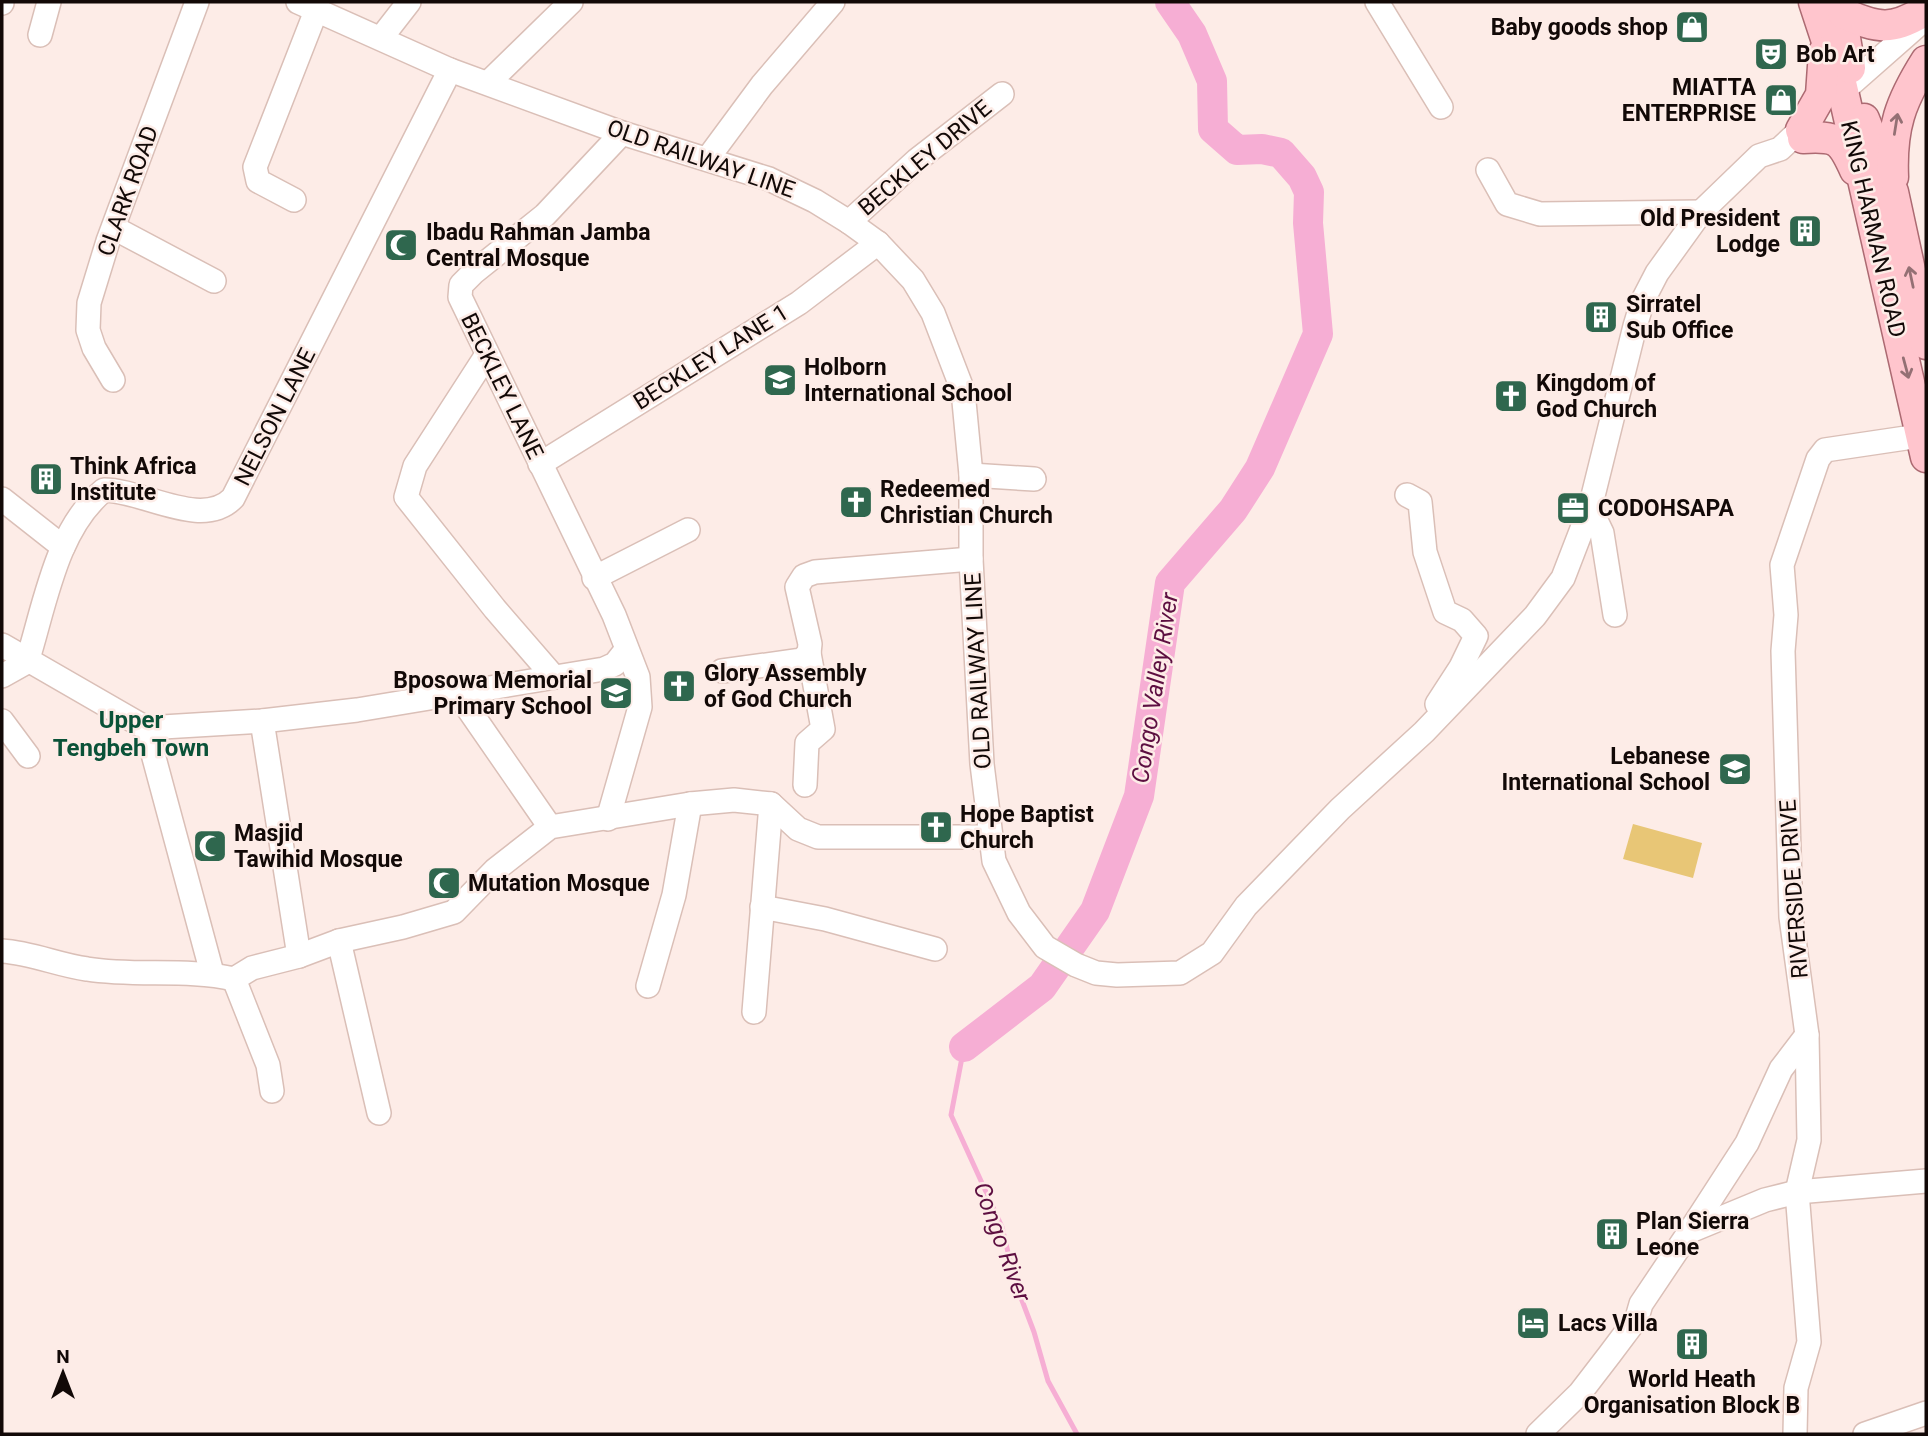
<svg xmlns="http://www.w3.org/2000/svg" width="1928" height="1436" font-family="Roboto,sans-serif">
  <rect width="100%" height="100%" fill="#fdece7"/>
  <path fill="#e8c676" d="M 1633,824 L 1702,843 L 1693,878 L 1623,859 Z"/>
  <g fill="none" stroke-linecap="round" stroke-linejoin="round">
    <path stroke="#f6aed4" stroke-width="5" d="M 964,1047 L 951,1115 L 1002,1227 L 1015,1282 L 1034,1332 L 1048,1381 L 1077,1434"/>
    <path stroke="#f6aed4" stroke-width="30" d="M 964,1047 L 1042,987 L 1095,911 L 1139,796 L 1170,583 L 1233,510 L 1260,468 L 1318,334 L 1308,223 L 1309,192 L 1302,177 L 1281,153 L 1262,149 L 1237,150 L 1213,129 L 1212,81 L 1192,34 L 1170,2"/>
    <g stroke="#dabfb7" stroke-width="26">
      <g id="minor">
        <path d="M 298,2 L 450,70 L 622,133 L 769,179 L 815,201 L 849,222 L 878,243 L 913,280 L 933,313 L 963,391 L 971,475 L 971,559 L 982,764 L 994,861 L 1019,913 L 1045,947 L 1076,965 L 1096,973 L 1117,975 L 1180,973 L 1212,953 L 1246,906 L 1340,809 L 1424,732 L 1535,616 L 1563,578 L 1590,508 L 1635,326 L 1643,300 L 1657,273 L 1701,212 L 1759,156 L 1780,149 L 1811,120"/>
        <path d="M 1377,2 L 1441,107"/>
        <path d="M 2,3 L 2,2"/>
        <path d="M 40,35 L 49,2"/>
        <path d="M 381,38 L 409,2"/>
        <path d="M 488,83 L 571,2"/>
        <path d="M 1839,90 L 1852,83 L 1926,18"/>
        <path d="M 708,158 L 762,85 L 833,2"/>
        <path d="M 1488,170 L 1507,204 L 1540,214 L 1701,212"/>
        <path d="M 294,200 L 258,181 L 255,167 L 316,11"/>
        <path d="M 849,222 L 917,160 L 1002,94"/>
        <path d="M 114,228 L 214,281"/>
        <path d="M 486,356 L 415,466 L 406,497 L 495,609 L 553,676"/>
        <path d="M 113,380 L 94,348 L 88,330 L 89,303 L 108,241 L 197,2"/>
        <path d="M 540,464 L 799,303 L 878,243"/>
        <path d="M 971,475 L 1034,479"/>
        <path d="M 1407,495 L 1420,502 L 1425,552 L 1445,612 L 1462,620 L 1476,636 L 1461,667 L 1437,704"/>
        <path d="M 2,499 L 63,547"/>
        <path d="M 1590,508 L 1602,533 L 1615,615"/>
        <path d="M 594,578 L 688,530"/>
        <path d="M 2,645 L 146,728 L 212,973"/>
        <path d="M 27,662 C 45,605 56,529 104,490 C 143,490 202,530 233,498 L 450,70"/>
        <path d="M 722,671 L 802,660 L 809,653 L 810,644 L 797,587 L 804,576 L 815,572 L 971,559"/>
        <path d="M 2,676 L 27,662"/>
        <path d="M 458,694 L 550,827"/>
        <path d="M 2,721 L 28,756"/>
        <path d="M 262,721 L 299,956"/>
        <path d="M 146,728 L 262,721 L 357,710 L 604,669 L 615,664 L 626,650"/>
        <path d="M 805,785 L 807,743 L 823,729 L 809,653"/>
        <path d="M 608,819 L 640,707 L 638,677 L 614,615 L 460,297 L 461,285 L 473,273 L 545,215 L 622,133"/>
        <path d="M 762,907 L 825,919 L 935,949"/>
        <path d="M 339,941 L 379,1113"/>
        <path d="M 2,951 C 32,953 58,965 87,969 C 136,977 186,968 234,979 L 252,968 L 299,956 L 339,941 L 403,927 L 454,912 L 495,870 L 550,827 L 690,804 L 734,800 L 771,804 L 798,829 L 818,837 L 991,837"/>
        <path d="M 234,979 L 268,1065 L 272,1091"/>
        <path d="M 648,986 L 674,895 L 690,804"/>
        <path d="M 754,1012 L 771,804"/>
        <path d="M 1690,1231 L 1747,1143 L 1781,1069 L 1807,1035"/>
        <path d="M 1538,1434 L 1580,1393 L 1610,1354 L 1637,1318 L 1641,1304 L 1690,1231 L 1765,1200 L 1797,1192 L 1926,1181"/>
        <path d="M 1795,1434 L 1796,1388 L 1809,1342 L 1797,1192 L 1809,1140 L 1807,1035 L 1791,917 L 1783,651 L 1786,615 L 1782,565 L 1818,459 L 1825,450 L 1926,435"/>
        <path d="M 1865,1434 L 1926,1413"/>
      </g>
    </g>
    <g stroke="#ac6a72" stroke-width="33">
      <g id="major">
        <path d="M 1814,2 L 1842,87 L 1926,457"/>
        <path d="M 1839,2 L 1850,68"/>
        <path d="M 1843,13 C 1878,29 1893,31 1926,10"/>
        <path d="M 1864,119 L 1893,192 L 1926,344"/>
        <path d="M 1801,130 L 1821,95 L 1824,52"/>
        <path d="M 1803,138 C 1837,136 1841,139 1855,170"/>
        <path d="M 1893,177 C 1891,128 1900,102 1926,61"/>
      </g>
    </g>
    <use href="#minor" stroke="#fff" stroke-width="23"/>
    <use href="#major" stroke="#ffc5cd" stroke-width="30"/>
  </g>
  <defs><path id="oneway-shaft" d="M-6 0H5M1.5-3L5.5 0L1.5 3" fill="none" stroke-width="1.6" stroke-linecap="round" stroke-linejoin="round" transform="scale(1.75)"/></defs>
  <g stroke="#947074">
    <use href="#oneway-shaft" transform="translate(1896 124) rotate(-81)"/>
    <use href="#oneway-shaft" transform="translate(1911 277) rotate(-102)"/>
    <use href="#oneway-shaft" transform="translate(1906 368) rotate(75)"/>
  </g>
  <defs>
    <g id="shop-square" transform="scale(1.75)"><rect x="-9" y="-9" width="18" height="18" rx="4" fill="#2f674e" stroke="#fdece7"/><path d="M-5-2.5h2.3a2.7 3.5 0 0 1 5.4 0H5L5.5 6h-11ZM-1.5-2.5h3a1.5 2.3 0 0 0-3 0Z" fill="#fff"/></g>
    <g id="theatre-square" transform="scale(1.75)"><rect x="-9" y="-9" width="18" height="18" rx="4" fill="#2f674e" stroke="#fdece7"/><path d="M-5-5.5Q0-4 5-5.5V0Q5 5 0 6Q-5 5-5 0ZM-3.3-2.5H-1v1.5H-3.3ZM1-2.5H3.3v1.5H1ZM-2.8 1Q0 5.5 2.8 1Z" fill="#fff"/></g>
    <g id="building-square" transform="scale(1.75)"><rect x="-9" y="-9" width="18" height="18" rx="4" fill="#2f674e" stroke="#fdece7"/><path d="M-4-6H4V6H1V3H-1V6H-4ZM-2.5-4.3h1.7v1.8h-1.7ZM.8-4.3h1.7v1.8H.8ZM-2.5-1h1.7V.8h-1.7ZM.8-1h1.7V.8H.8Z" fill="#fff"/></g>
    <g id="mosque-square" transform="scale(1.75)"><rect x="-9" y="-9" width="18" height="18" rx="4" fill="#2f674e" stroke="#fdece7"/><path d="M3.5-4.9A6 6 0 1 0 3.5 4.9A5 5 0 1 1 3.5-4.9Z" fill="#fff"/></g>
    <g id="school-square" transform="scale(1.75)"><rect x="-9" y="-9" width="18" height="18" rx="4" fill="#2f674e" stroke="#fdece7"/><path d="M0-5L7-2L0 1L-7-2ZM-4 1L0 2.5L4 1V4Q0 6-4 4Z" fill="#fff"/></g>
    <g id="church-square" transform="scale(1.75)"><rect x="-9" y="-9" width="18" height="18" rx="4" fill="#2f674e" stroke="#fdece7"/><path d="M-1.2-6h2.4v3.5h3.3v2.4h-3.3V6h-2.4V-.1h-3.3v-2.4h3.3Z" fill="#fff"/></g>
    <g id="office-square" transform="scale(1.75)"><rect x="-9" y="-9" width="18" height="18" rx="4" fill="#2f674e" stroke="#fdece7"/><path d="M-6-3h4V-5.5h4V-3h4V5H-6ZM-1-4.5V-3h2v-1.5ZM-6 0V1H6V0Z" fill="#fff"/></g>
    <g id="hotel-square" transform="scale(1.75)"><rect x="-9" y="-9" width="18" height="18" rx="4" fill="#2f674e" stroke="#fdece7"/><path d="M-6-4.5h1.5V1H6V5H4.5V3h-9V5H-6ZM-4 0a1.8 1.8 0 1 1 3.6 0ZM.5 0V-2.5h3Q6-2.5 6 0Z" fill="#fff"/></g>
  </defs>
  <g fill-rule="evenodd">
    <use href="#shop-square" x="1692" y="27"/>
    <use href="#theatre-square" x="1771" y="54"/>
    <use href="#shop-square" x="1781" y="100"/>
    <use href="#building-square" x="1805" y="231"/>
    <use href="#mosque-square" x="401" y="245"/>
    <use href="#building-square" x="1601" y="317"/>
    <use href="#school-square" x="780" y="380"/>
    <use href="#church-square" x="1511" y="396"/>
    <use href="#building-square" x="46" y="479"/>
    <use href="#church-square" x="856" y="502"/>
    <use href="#office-square" x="1573" y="508"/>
    <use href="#church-square" x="679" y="686"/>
    <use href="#school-square" x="616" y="693"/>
    <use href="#school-square" x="1735" y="769"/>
    <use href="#church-square" x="936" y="827"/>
    <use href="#mosque-square" x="210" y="846"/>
    <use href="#mosque-square" x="444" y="883"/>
    <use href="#building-square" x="1612" y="1234"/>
    <use href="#hotel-square" x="1533" y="1323"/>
    <use href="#building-square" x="1692" y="1344"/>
  </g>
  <g text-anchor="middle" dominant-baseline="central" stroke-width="5" stroke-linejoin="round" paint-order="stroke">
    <g font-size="23" font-weight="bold" fill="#120907" stroke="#fdece7" text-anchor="start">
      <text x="1668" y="27" text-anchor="end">Baby goods shop</text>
      <text x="1796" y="54">Bob Art</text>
      <text x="1756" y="87" text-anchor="end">MIATTA<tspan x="1756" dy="26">ENTERPRISE</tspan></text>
      <text x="1780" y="218" text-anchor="end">Old President<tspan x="1780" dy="26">Lodge</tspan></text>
      <text x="426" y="232">Ibadu Rahman Jamba<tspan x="426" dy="26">Central Mosque</tspan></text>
      <text x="1626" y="304">Sirratel<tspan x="1626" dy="26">Sub Office</tspan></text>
      <text x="804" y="367">Holborn<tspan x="804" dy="26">International School</tspan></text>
      <text x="1536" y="383">Kingdom of<tspan x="1536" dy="26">God Church</tspan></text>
      <text x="70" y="466">Think Africa<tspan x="70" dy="26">Institute</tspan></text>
      <text x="880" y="489">Redeemed<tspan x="880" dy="26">Christian Church</tspan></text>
      <text x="1598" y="508">CODOHSAPA</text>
      <text x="704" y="673">Glory Assembly<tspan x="704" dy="26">of God Church</tspan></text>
      <text x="592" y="680" text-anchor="end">Bposowa Memorial<tspan x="592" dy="26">Primary School</tspan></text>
      <text x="1710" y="756" text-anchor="end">Lebanese<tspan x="1710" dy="26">International School</tspan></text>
      <text x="960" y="814">Hope Baptist<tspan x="960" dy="26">Church</tspan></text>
      <text x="234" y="833">Masjid<tspan x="234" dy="26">Tawihid Mosque</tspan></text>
      <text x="468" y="883">Mutation Mosque</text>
      <text x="1636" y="1221">Plan Sierra<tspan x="1636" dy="26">Leone</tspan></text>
      <text x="1558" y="1323">Lacs Villa</text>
      <text x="1692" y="1379" text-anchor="middle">World Heath<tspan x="1692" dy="26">Organisation Block B</tspan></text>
    </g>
    <g font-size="23" fill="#120907" stroke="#fdece7">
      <text transform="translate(925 158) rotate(-40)">BECKLEY DRIVE</text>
      <text transform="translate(701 159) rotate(19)">OLD RAILWAY LINE</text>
      <text transform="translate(128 191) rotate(-70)">CLARK ROAD</text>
      <text transform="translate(1873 229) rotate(77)">KING HARMAN ROAD</text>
      <text transform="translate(711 357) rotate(-32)">BECKLEY LANE 1</text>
      <text transform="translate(502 386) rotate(64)">BECKLEY LANE</text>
      <text transform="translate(275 417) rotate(-63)">NELSON LANE</text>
      <text transform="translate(978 671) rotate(-93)">OLD RAILWAY LINE</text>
      <text transform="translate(1794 889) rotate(-94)">RIVERSIDE DRIVE</text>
    </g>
    <g font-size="24" font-style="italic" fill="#5d0f41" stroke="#fdece7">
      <text transform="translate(1155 688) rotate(-81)">Congo Valley River</text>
      <text transform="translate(1002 1242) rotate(70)">Congo River</text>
    </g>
    <g font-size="24" font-weight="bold" fill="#0a5238" stroke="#fdece7">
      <text x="131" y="720">Upper<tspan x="131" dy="28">Tengbeh Town</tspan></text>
    </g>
  </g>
  <rect width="1928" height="1436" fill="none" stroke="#120907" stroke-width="7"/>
  <g transform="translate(63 1373)" stroke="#fdece7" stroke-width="5" paint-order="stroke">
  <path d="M0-5L12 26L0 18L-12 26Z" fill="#120907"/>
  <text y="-10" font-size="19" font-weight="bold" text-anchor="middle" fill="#120907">N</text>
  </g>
</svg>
